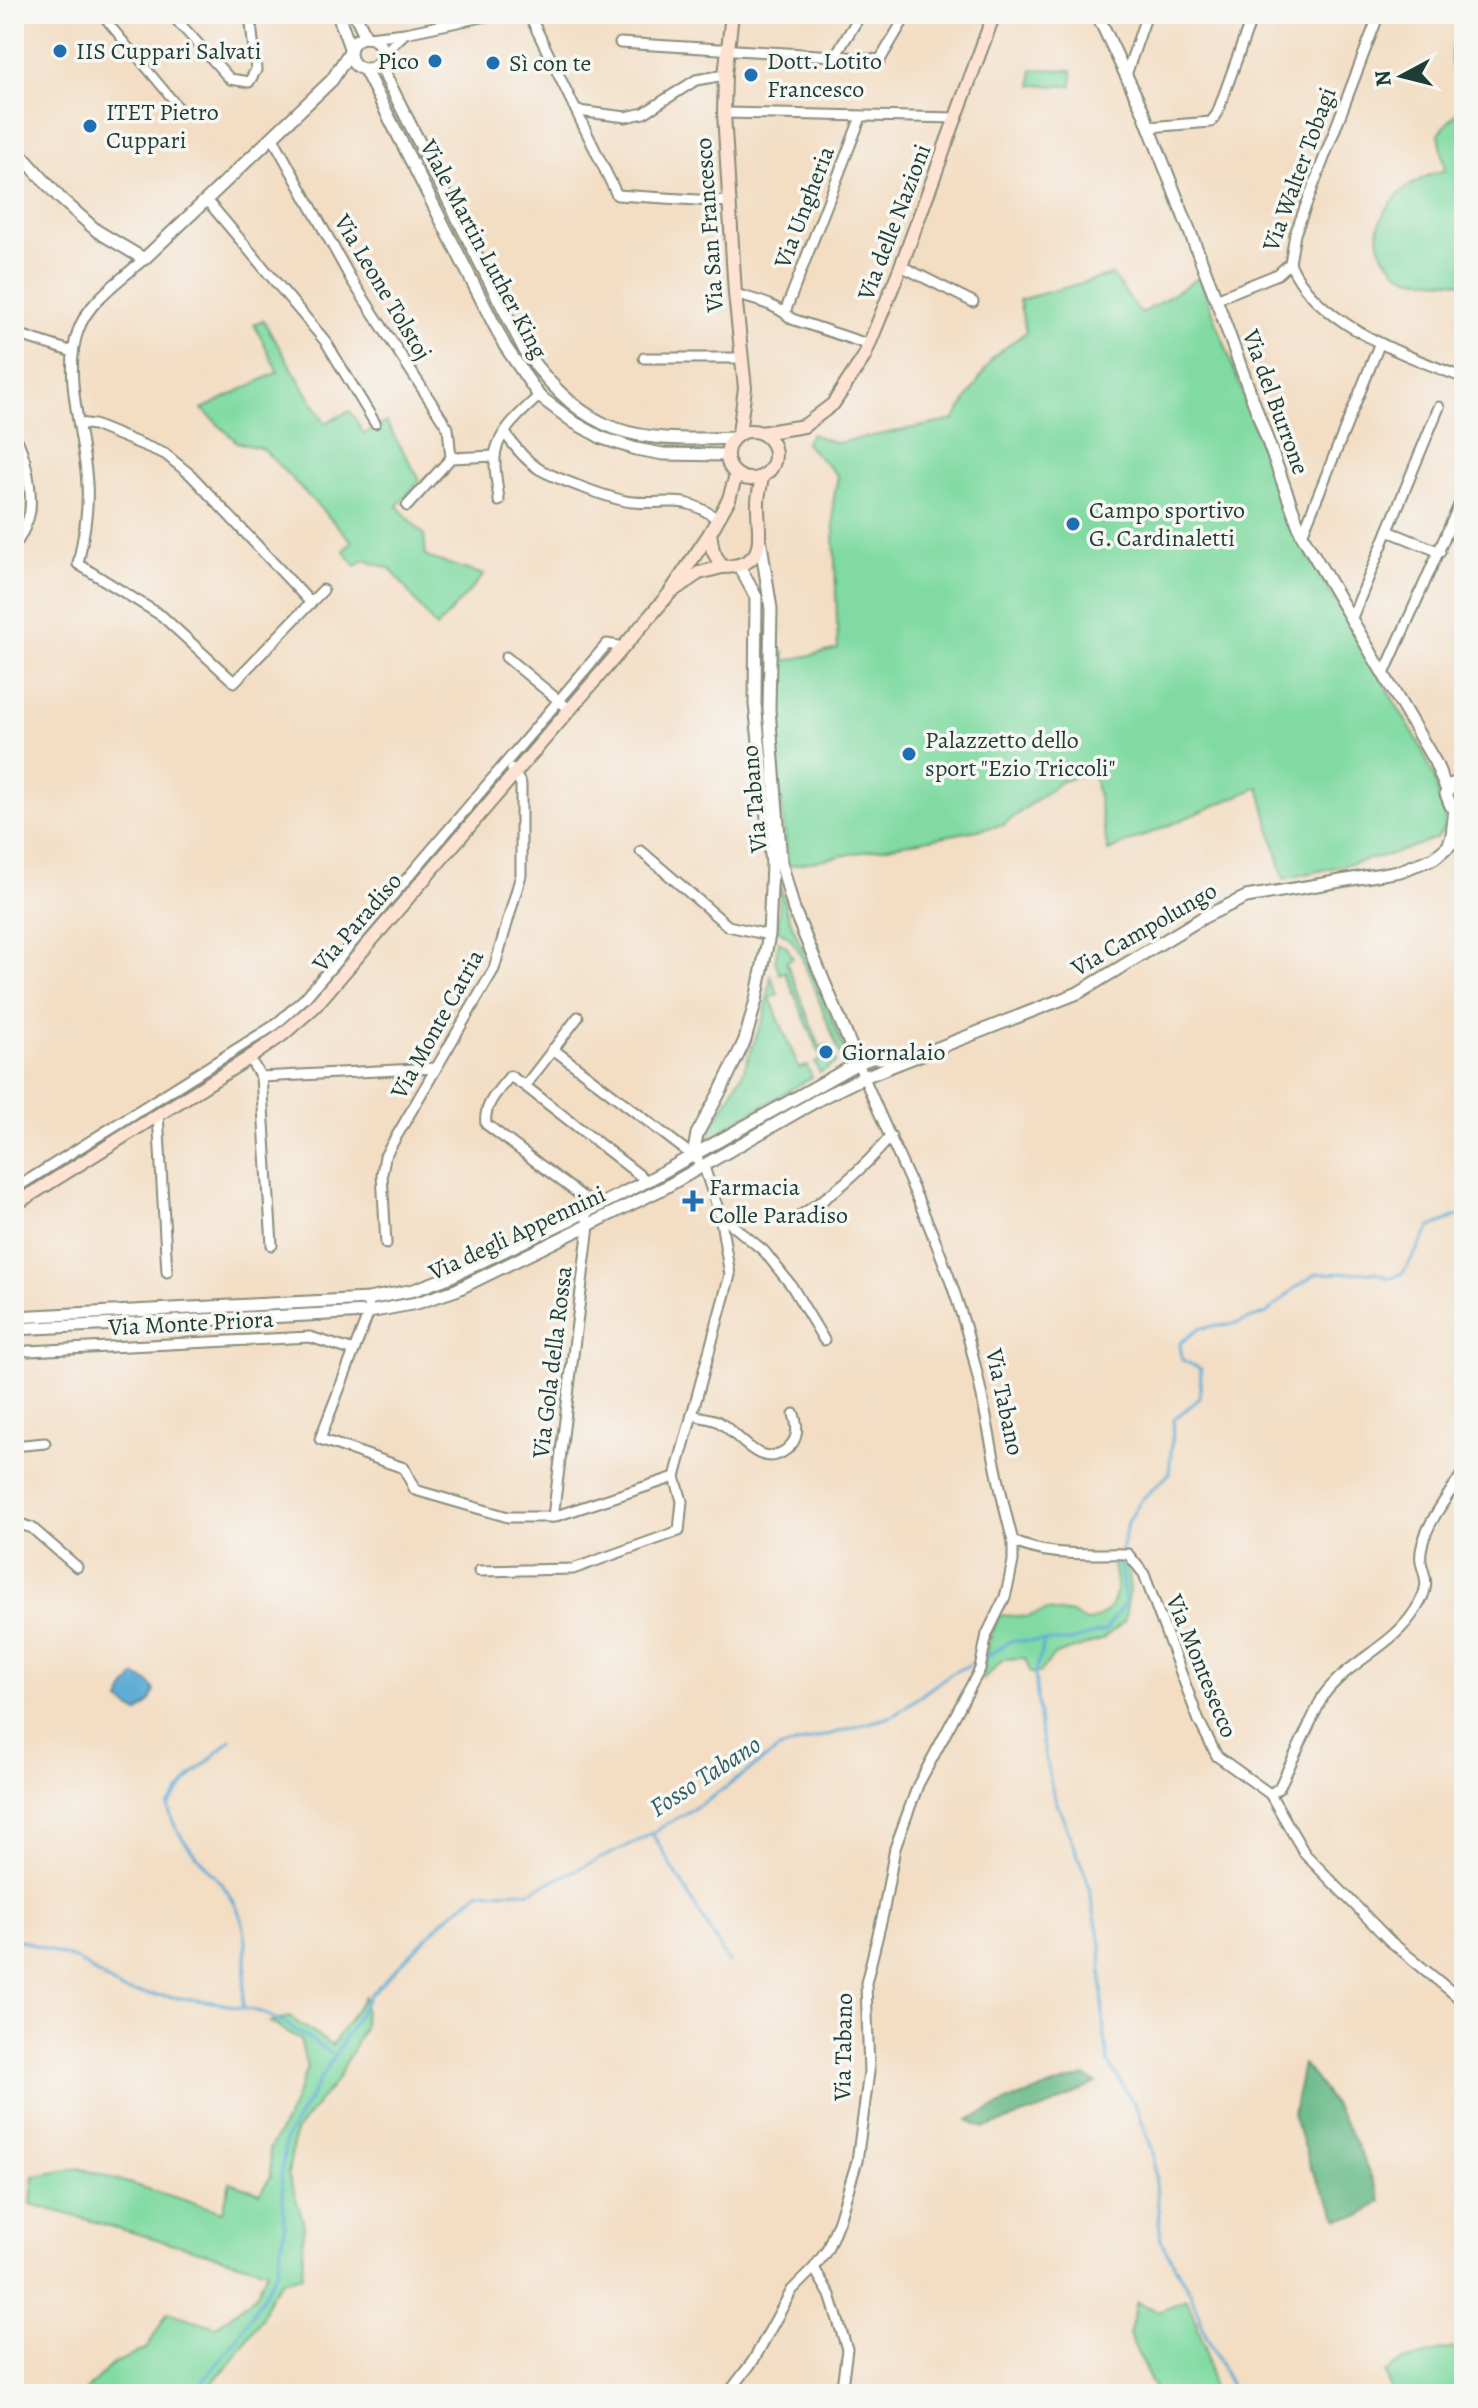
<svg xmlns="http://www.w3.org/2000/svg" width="1478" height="2408" font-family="Alegreya,serif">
  <rect width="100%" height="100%" fill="#f6f6f2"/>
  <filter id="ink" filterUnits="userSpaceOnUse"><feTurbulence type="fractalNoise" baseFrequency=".0125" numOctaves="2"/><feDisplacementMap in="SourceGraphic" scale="16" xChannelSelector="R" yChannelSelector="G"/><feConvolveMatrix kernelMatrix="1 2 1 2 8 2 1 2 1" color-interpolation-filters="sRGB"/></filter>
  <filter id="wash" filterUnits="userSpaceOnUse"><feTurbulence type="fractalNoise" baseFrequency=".006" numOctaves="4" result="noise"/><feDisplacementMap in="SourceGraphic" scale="32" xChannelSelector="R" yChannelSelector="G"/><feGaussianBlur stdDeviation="1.8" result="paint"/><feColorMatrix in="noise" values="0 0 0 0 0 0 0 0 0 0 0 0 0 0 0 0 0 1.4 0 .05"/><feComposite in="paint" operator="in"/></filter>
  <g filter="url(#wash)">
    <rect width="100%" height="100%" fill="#f3ddc3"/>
    <g fill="#80daa1" stroke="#508c6a" stroke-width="2">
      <path d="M 1464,14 L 1464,99 C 1447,66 1447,47 1464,14 Z"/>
      <path d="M 1032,69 L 1072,70 L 1072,86 L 1032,85 Z"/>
      <path d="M 1464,104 L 1464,283 C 1443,278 1417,284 1397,271 C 1397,271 1390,262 1389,262 C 1364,232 1387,199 1416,182 C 1426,177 1434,171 1445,171 L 1439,133 Z"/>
      <path d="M 1112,275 L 1141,314 L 1200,277 L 1292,528 L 1420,745 L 1434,776 L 1446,825 L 1437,838 L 1396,853 L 1284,879 L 1259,787 L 1108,851 L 1093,770 L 1060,782 L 1003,825 L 788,866 L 775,739 L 775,652 L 784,651 L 785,661 L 838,649 L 833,503 L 838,476 L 805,443 L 811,434 L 837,443 L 954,420 L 993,357 L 1026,332 L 1019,300 Z"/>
      <path d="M 263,320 L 325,423 L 350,411 L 364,434 L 386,422 L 420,480 L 397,506 L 424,535 L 426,557 L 484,575 L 436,628 L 391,569 L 364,560 L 356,566 L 344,551 L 352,541 L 263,449 L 237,442 L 202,409 L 278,372 L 254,324 Z"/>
      <path d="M 780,883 L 786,910 L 847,1056 L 842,1059 L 800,953 L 790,938 L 778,930 Z"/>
      <path d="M 779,941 L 787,947 L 793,958 L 786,961 L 820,1047 L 827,1045 L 836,1063 L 820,1073 L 815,1063 L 822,1059 L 785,972 L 780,974 L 775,961 Z"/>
      <path d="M 771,976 L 778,994 L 770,998 L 799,1068 L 807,1066 L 812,1077 L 706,1139 L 742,1074 L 765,1014 Z"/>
      <path d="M 1111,1557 L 1126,1557 L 1130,1590 L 1124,1622 L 1101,1640 L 1053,1656 L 1040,1673 L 1031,1673 L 1025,1658 L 1003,1659 L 983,1680 C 983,1656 989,1636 1000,1615 L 1027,1617 L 1048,1610 L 1072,1614 L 1086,1622 C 1122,1612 1119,1588 1111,1557 Z"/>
      <path d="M 365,1996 L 364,2027 L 338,2078 L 295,2132 L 288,2174 L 304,2224 L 302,2276 L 282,2281 L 270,2296 L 262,2318 L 230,2363 L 202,2394 L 83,2394 L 111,2365 L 147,2348 L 168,2312 L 216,2327 L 256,2295 L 267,2270 L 31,2204 L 34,2176 L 79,2168 L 223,2212 L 230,2182 L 260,2193 L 271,2176 L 269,2150 L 290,2112 L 307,2068 L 300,2039 L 270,2022 L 289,2017 L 332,2045 Z"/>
      <path d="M 1187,2299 L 1205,2347 L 1213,2394 L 1157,2394 L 1129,2335 L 1137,2302 L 1158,2311 Z"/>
      <path d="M 1457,2347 L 1463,2394 L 1392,2394 L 1385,2373 L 1403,2361 Z"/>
    </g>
    <g fill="#68ba87" stroke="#447c5e" stroke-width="2">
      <path d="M 1303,2064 C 1338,2105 1360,2149 1381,2200 L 1361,2216 L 1339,2219 L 1311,2168 L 1293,2114 Z"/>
      <path d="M 1085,2076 L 1096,2083 L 1051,2106 L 985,2128 L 968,2120 L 1016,2098 Z"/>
    </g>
    <path fill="#5babd5" stroke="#3d7484" stroke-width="2" d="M 135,1676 L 149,1682 L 155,1691 L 151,1701 L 138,1713 L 120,1701 L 124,1690 Z"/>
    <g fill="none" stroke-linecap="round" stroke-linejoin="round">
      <g stroke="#5babd5" stroke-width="3">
        <path d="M 1044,1642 L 1035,1675 L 1041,1737 L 1053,1793 L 1087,1879 L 1101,1945 L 1103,2021 L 1108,2062 L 1138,2110 L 1153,2152 L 1161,2241 L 1191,2294 L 1205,2333 L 1235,2394"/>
        <path d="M 986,1657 L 1010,1641 L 1071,1641 L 1106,1630 L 1125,1602 L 1119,1558 L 1128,1522 L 1142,1499 L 1169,1474 L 1174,1419 L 1200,1398 L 1201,1369 L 1182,1360 L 1180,1343 L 1200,1328 L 1238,1323 L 1267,1313 L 1295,1288 L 1316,1274 L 1375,1272 L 1389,1278 L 1403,1273 L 1431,1227 L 1457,1216 L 1464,1218"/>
        <path d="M 231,1740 L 192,1776 L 168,1806 C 176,1850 229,1876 242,1921 C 251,1948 243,1980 243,2008"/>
        <path d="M 652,1833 L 729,1963"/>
        <path d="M 14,1938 L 77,1960 L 123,1991 L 213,2002 L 261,2012 L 288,2025 L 334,2055"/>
        <path d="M 193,2394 L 235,2341 L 264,2295 L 277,2270 L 285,2225 L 281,2176 L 286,2138 L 370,1995 L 446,1918 L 479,1892 L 531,1891 L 642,1839 L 711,1798 L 779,1749 L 893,1716 L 950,1674 L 979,1660"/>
      </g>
    </g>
  </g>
  <g filter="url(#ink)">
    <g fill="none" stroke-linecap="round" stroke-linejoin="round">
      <g stroke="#898d7c" stroke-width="11">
        <path id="pedestrian" d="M 101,14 L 177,105"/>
      </g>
      <g stroke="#898d7c" stroke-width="13">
        <g id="minor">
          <path d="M 171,14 L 230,79 L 249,82 L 256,70 L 250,14"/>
          <path d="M 529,14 L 617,195 L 729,202"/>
          <path d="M 368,37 L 405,33 L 496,14"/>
          <path d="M 620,43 L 835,56 L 861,14"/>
          <path d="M 382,55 L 405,33"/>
          <path d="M 835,56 L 880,60 L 903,21 L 901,14"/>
          <path d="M 1126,75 L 1147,14"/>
          <path d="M 578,111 L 626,117 L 644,113 L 696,80 L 725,75"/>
          <path d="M 724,113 L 957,118"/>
          <path d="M 1149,127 L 1211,122 L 1217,114 L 1253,14"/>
          <path d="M 273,138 L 351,279 L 448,428 L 451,458"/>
          <path d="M 206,199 L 326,342 L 375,423"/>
          <path d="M 144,259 C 122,279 88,301 78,331 C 62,376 85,438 87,484 C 89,512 83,538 78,564 L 162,616 L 234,682 L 323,590"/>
          <path d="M 1290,263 C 1315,324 1407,356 1464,378"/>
          <path d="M 901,266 L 973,302"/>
          <path d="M 735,294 C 755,300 776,304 792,319 L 870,345"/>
          <path d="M 1216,299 L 1278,274 L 1290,263 L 1295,234 L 1379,14"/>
          <path d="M 785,312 L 861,117"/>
          <path d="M 14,333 L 73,352"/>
          <path d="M 644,358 L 742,358"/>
          <path d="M 79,423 L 94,425 L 165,454 L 191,475 L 311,603"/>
          <path d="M 505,433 C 514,446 525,460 539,469 C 555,478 615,501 633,502 C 670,505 683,494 716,518"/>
          <path d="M 14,434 C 26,454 32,488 30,511 C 28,524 21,536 14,547"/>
          <path d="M 499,501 C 498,487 494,471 495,457 C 496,433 523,411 539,396"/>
          <path d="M 407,506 L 451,458 L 495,456"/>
          <path d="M 1388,531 L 1440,552"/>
          <path d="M 1302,535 L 1379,345"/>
          <path d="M 1351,620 L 1439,407"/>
          <path d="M 506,657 L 569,709"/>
          <path d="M 1384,674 L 1464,494"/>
          <path d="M 641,851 L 728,926 L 769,935"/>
          <path d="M 578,1017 L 525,1086 L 510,1076 C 499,1090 483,1105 486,1124 L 596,1207"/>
          <path d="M 553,1049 L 693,1156"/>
          <path d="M 249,1058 L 261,1077 L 436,1068"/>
          <path d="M 261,1077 L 272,1245"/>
          <path d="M 525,1086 L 647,1181"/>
          <path d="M 158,1114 L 167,1272"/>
          <path d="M 704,1167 L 720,1215 L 764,1251 L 791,1285 L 824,1340"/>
          <path d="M 14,1189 L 275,1025 L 305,998 L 607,644 L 623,647"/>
          <path d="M 793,1220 C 831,1197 863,1169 891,1136"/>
          <path d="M 386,1244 L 382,1174 L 385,1156 L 494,969 L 521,875 L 521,784 L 512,769"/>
          <path d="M 368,1299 L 369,1312 L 320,1439 L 404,1468 L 415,1490 L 508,1517 L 553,1517 L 675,1477 L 730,1275 L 720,1215"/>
          <path d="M 28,1351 L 310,1337 L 354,1351"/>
          <path d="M 692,1415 C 700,1417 709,1418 717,1421 C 738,1431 759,1472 787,1449 C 799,1439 798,1427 794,1414"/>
          <path d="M 14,1446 L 45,1443"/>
          <path d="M 553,1517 L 589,1226 L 587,1219"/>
          <path d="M 14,1522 L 32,1528 L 77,1567"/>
          <path d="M 1013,1541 C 1049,1558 1089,1553 1128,1554 L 1144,1574 L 1199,1721 L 1217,1756 L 1270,1794 L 1305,1854 L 1390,1941 L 1464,2002"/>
          <path d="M 479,1571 L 573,1569 L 679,1531 L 682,1501 L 675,1477"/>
          <path d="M 1270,1794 L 1279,1788 L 1323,1696 C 1348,1661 1393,1647 1416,1609 C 1438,1574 1415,1574 1422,1546 C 1427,1522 1451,1492 1464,1471"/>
          <path d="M 814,2268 L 830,2295 L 847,2349 L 841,2394"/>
          <path d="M 728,2394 L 753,2361 L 792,2290 L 814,2268 L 827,2250 L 839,2220 L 857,2161 L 869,2072 L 866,1983 L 883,1914 L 895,1848 L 918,1785 L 980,1669 L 987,1634 L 1005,1597 L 1009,1581 L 1013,1561 L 1013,1541 C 992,1467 985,1390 962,1316 C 935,1227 893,1149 858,1063"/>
        </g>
      </g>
      <g stroke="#898d7c" stroke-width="15">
        <g id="tertiary">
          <path d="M 338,14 L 350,48"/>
          <path d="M 355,14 L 366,37"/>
          <path d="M 1097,14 L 1143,111 L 1216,299 L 1302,535 L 1435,762 L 1447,790"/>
          <circle cx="366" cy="53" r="16"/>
          <path d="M 380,61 L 387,79 L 526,353 C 589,437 632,442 733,438"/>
          <path d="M 365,70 L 505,346 L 539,396 L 575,423 L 602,438 L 636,449 L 663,454 L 726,455"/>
          <path d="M 14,147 L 59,197 L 97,231 L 144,259 L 332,80 L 349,53"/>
          <path d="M 761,544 L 771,609 L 769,709 L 781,862 L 794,910 L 858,1063"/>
          <path d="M 1464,781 L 1452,784 L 1446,794 L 1451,806 L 1464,810"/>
          <path d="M 1448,847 L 1452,835 L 1455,809"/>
          <path d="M 697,1159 L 693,1156 L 697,1134 L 721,1090 L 745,1040 L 756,1000 L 769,935 L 772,864 L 755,704 L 756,597 L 739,566"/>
          <path d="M 14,1317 L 368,1299 L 414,1290 L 449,1277 L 596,1207 L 647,1181 L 858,1063 L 871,1058 L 903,1058"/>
          <path d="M 14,1329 L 369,1312 L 417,1303 L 456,1290 L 664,1188 L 825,1096 L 864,1077 L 1078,993 L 1204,917 L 1246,897 L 1400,871 L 1434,858 L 1464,833"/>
        </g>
      </g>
      <g stroke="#898d7c" stroke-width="16">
        <g id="secondary">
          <path d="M 732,14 L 725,75 L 724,113 L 735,294 L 745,388 L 739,433"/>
          <circle cx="751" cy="455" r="24"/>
          <path d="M 761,433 L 804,426 L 833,404 L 864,357 L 901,266 L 994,14"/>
          <path d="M 736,475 L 729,499 L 710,533 L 713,551 L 722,567 C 771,566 757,535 758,502 C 758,494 761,485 762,477"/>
          <path d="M 674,590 L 699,573 L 722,567"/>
          <path d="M 14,1205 L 249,1058 L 282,1035 L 314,1007 L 669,594 L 710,533"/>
        </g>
      </g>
      <use href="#pedestrian" stroke="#fff" stroke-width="7"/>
      <use href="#minor" stroke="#fff" stroke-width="9"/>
      <use href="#tertiary" stroke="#fff" stroke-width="11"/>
      <use href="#secondary" stroke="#fee3d2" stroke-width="12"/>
    </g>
  </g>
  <g fill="#1f6fb2" stroke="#f6f6f2" stroke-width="3">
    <circle cx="60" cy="51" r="8"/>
    <circle cx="435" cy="61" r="8"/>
    <circle cx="493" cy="63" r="8"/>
    <circle cx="751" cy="75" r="8"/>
    <circle cx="90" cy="126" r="8"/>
    <circle cx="1073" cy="524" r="8"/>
    <circle cx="909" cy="754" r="8"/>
    <circle cx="826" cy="1052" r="8"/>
    <path d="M689 1189h8v8h8v8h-8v8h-8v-8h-8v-8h8z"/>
  </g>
  <g text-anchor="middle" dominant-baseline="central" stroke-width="7" stroke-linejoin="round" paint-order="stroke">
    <g font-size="24" fill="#1f3d34" stroke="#f6f6f2" text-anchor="start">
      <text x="76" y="51">IIS Cuppari Salvati</text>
      <text x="419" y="61" text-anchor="end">Pico</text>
      <text x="767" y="61">Dott. Lotito<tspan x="767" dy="28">Francesco</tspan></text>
      <text x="509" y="63">Sì con te</text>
      <text x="106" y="112">ITET Pietro<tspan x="106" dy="28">Cuppari</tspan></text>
      <text x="1089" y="510">Campo sportivo<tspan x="1089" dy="28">G. Cardinaletti</tspan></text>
      <text x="925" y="740">Palazzetto dello<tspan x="925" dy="28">sport "Ezio Triccoli"</tspan></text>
      <text x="842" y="1052">Giornalaio</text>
      <text x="709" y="1187">Farmacia<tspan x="709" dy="28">Colle Paradiso</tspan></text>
    </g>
    <g font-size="24" fill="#1f3d34" stroke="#f6f6f2">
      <text transform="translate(1299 169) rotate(-70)">Via Walter Tobagi</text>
      <text transform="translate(804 207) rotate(-69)">Via Ungheria</text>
      <text transform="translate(894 222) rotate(-69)">Via delle Nazioni</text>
      <text transform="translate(709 225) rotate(-94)">Via San Francesco</text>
      <text transform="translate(484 249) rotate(62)">Viale Martin Luther King</text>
      <text transform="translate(383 287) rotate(59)">Via Leone Tolstoj</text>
      <text transform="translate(1276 402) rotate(70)">Via del Burrone</text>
      <text transform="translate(754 799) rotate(-95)">Via Tabano</text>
      <text transform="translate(357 922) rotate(-49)">Via Paradiso</text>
      <text transform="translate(1144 929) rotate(-30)">Via Campolungo</text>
      <text transform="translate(437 1024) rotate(-61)">Via Monte Catria</text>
      <text transform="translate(517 1233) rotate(-25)">Via degli Appennini</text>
      <text transform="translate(191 1323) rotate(-3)">Via Monte Priora</text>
      <text transform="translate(552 1362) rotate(-83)">Via Gola della Rossa</text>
      <text transform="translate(1005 1402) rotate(78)">Via Tabano</text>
      <text transform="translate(1202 1666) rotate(68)">Via Montesecco</text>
      <text transform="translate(843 2047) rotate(-89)">Via Tabano</text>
    </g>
    <g font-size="26" font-style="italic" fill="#315e64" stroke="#f6f6f2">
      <text transform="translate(705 1776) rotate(-33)">Fosso Tabano</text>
    </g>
  </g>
  <rect width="1478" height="2408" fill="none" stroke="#f6f6f2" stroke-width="48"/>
  <g transform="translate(1402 76) rotate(263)" stroke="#f6f6f2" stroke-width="6" paint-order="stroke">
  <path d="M0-6L14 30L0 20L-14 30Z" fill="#1f3d34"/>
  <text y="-12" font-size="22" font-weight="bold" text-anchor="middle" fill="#1f3d34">N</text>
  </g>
</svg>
